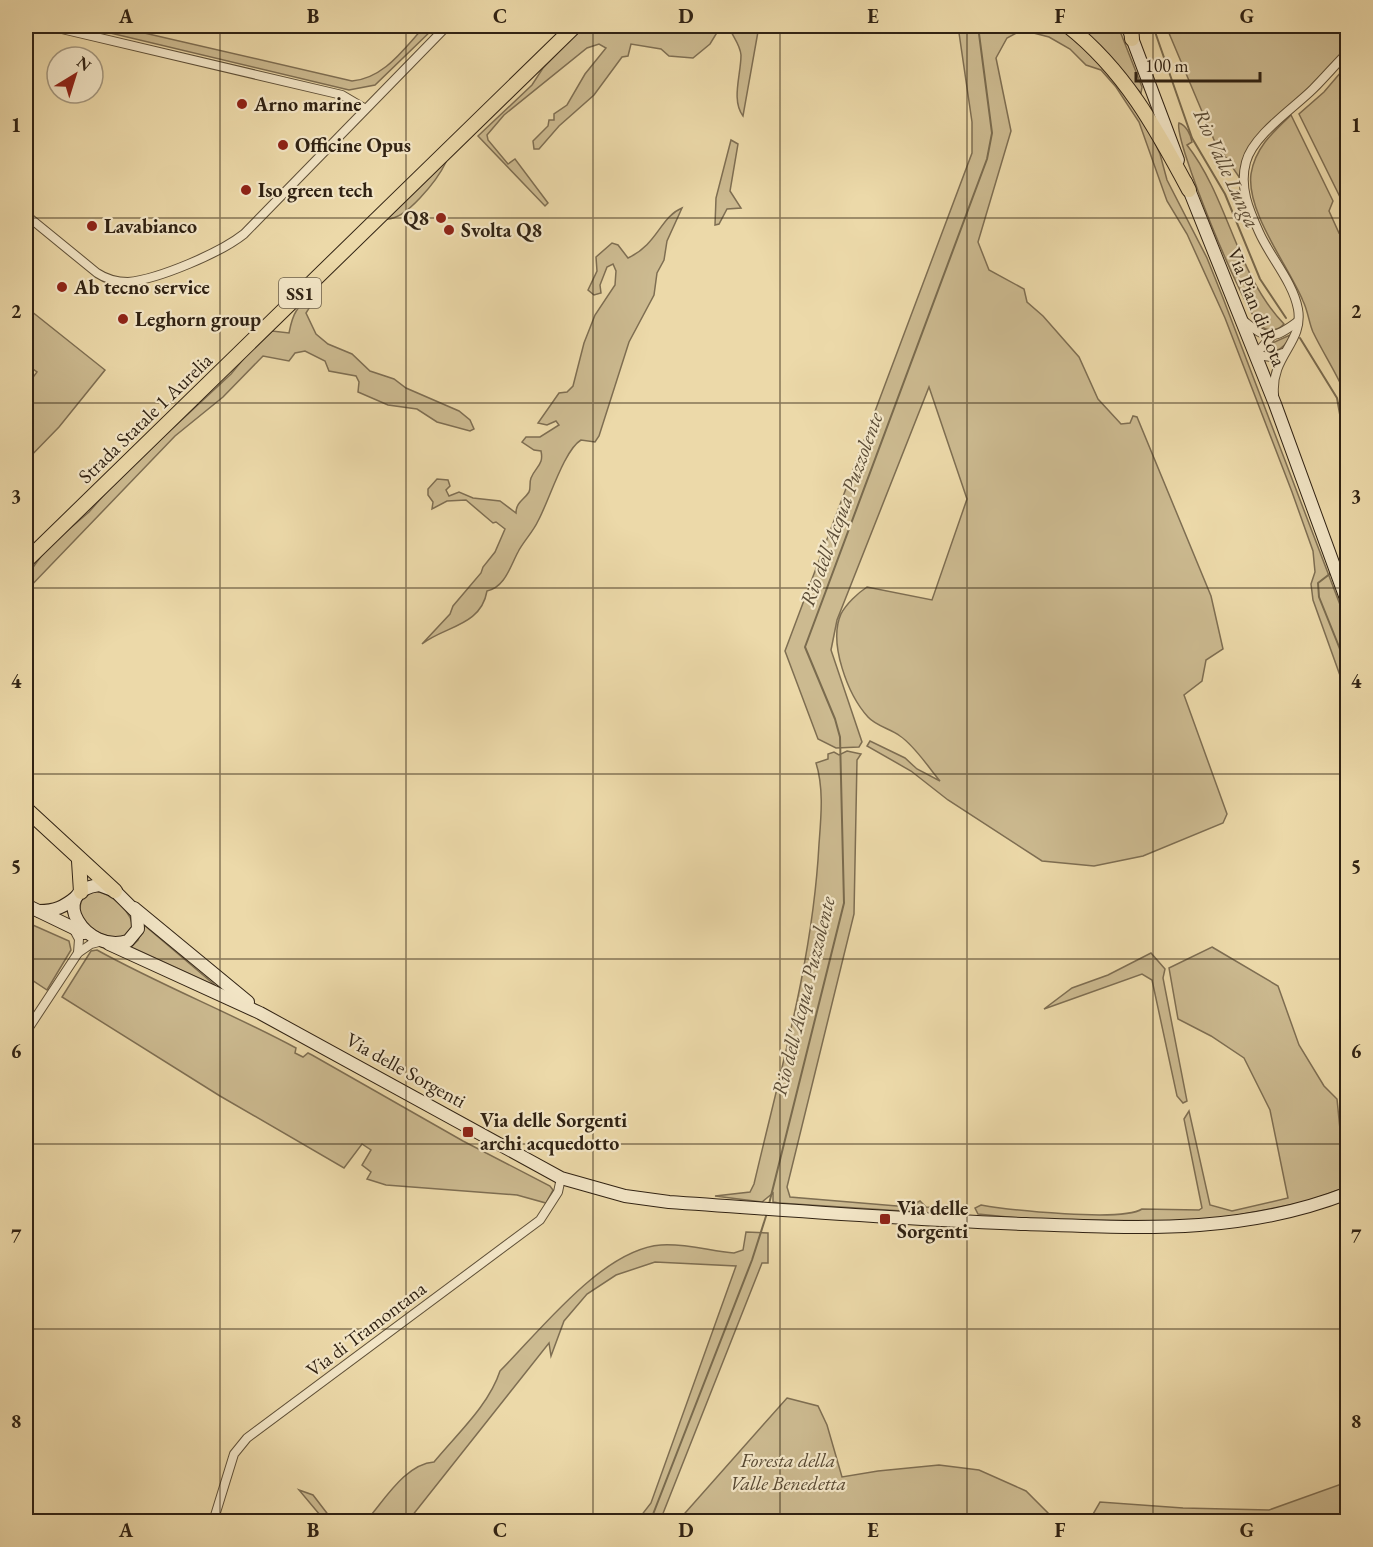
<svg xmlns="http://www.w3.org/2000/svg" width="1373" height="1547" font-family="'EB Garamond',serif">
  <rect width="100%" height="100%" fill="#ecd9a9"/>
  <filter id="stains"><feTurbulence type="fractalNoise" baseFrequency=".00333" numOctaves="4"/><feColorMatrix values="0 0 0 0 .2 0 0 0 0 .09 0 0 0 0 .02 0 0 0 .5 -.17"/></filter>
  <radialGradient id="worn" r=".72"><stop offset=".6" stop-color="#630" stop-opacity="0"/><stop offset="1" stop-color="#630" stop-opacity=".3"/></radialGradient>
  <g fill="#ccba90" stroke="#7e6e52" stroke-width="1.5">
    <path d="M 81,26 L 114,26 L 352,81 C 385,78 404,48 425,26 L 436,26 L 375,85 L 349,90 Z"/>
    <path d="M 584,26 L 721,26 L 710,44 L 693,58 L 669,56 L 661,49 L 631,44 L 628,56 L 622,57 L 594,95 L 559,126 L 539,149 L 534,149 L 533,141 L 548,126 L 549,120 L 554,120 L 554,114 L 567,105 L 585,74 L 606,48 L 599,44 L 587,48 L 504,115 L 487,135 L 488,140 L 508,164 L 515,159 L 548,203 L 545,206 L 478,136 L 532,85 L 543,68 Z"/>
    <path d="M 729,26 L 759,26 L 743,116 C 731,100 741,75 741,55 C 740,43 731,35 729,26 Z"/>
    <path d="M 958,26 L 1059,26 L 1086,46 L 1142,114 L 1160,154 L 1167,180 L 1207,258 L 1223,298 L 1347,623 L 1347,695 L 1313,600 L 1311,584 L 1315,572 L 1313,551 L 1292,492 L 1225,318 L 1187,234 L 1167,201 L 1139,122 L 1116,87 L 1101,70 L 1086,65 L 1070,49 L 1049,37 L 1022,30 L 1007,38 L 996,58 L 1011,131 L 978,242 L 989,270 L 1024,289 L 1027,302 L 1043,316 L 1079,357 L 1098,399 L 1121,424 L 1130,423 L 1133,416 L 1137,417 L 1211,596 L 1223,649 L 1206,660 L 1202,681 L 1184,695 L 1227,814 L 1223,823 L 1143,856 L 1094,866 L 1042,861 L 948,800 L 911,771 L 867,746 L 870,741 L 905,758 L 917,769 L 940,781 C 928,767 915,746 900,736 C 891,729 876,726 868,717 C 848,695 828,643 841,614 C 846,604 858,593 867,587 L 932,600 L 967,499 L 929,387 L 837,620 L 831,650 L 862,742 L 859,747 L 836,748 L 818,739 L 785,651 L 972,153 L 972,122 Z"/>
    <path d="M 1074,26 L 1118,26 L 1142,87 L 1141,93 Z"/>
    <path d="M 1166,26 L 1347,26 L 1347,49 L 1245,154 L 1239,177 L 1214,140 Z"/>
    <path d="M 1347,65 L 1348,201 L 1342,201 L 1299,114 L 1324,92 Z"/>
    <path d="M 1291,115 L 1333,201 L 1329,211 L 1339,233 L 1347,231 L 1347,398 C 1338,375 1324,355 1313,332 C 1309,323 1308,311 1303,301 C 1289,267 1246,212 1251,174 C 1255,148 1273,132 1291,115 Z"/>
    <path d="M 1179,123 C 1186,125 1191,135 1192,142 L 1187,145 C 1229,199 1236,274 1284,324 C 1278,331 1267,332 1260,325 C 1244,311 1173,139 1179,123 Z"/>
    <path d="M 731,140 L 738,144 L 730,191 L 741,208 L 727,209 L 719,224 L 715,225 L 716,198 Z"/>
    <path d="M 443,161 L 446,162 C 438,179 405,222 385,219 Z"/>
    <path d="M 682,208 L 667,241 L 664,260 L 657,273 L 654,295 L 629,342 L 599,436 L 595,442 L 581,440 C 564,450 549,501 538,521 C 533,532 523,542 518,552 C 510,567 505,587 487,591 C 481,626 445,626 422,644 L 450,614 L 453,606 L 481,573 L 483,567 L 495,552 L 505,529 L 496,522 L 493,523 L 466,500 L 447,501 L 432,509 L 433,502 L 428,495 L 428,489 L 437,479 L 448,480 L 450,486 L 446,490 L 449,496 L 459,492 L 473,498 L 500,501 L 516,513 C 516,502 524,500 529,492 C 531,488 529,483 531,478 C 536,466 544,465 541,451 L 534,450 L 522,442 L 526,437 L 540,437 L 559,425 L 556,421 L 547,425 L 538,423 L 559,393 L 567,392 L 573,386 L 584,343 L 595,315 L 615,285 L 616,271 L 613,264 L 607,267 L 600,285 L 601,293 L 594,295 L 588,290 L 597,271 L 596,257 L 612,243 L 618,245 L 628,258 C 658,244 660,217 682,208 Z"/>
    <path d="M 315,293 L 318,294 L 306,313 L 316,334 L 328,344 L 352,354 L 370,371 L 394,379 L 406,388 L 459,411 L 470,420 L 474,429 L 470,431 L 437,422 L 417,409 L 388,405 L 358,392 L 359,382 L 356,376 L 329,371 L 325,361 L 305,351 L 295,353 L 289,361 L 263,356 L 223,397 L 175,436 L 26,591 L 26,577 L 47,548 L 89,512 L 116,481 L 231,374 L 250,351 L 272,331 L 289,333 C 293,312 296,308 315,293 Z"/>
    <path d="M 26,307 L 105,370 L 59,427 L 26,461 L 26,383 L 28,384 L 37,372 L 26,364 Z"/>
    <path d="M 1290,335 C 1287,346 1276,355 1264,351 L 1273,350 L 1270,344 Z"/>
    <path d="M 847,751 L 861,754 L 857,760 L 854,914 L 787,1187 L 790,1197 L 909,1207 L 920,1201 L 926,1207 L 962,1209 L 964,1205 L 969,1212 L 964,1215 L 779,1203 L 773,1202 L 773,1193 L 762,1202 L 715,1196 L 750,1192 L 754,1184 C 780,1072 813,960 819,844 C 821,818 824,788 816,763 L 828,759 L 828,754 L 834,752 L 839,755 Z"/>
    <path d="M 95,891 C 113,894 133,912 133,930 L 128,937 C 108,940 92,932 79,916 C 80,901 81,896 95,891 Z"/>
    <path d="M 26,922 L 69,941 L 71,950 L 47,990 L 26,976 Z"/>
    <path d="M 144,925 L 216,986 L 131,947 L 138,940 Z"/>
    <path d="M 1212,947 L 1278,986 L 1299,1045 L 1324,1086 L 1337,1099 L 1340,1129 L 1347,1145 L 1347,1187 L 1305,1202 L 1207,1221 L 1039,1220 L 978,1214 L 975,1208 L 981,1205 C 1009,1210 1122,1222 1142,1209 L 1199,1210 L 1202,1208 L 1184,1119 L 1189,1111 L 1210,1205 L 1232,1211 L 1288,1198 L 1270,1110 L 1244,1058 L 1211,1036 L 1178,1019 L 1169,968 Z"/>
    <path d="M 97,950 C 162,986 231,1013 296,1048 L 295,1053 L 303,1057 L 308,1053 L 312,1055 L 463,1141 L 550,1186 L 553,1190 L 546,1203 L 517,1195 L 386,1185 L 367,1179 L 371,1172 L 362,1165 L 371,1150 L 362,1144 L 344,1168 L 220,1096 L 62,997 L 91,951 Z"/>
    <path d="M 1151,953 L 1165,969 L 1163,978 L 1187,1101 L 1183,1103 L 1177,1096 L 1152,980 L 1142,974 L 1044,1009 L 1072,988 L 1108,975 Z"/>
    <path d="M 746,1232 L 768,1233 L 768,1263 L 762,1263 L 660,1521 L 637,1521 L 651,1503 L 736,1266 L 655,1262 L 616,1275 L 587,1294 L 564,1321 L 551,1356 L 549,1343 L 408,1521 L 366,1521 C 384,1501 405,1464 434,1462 C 457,1434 489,1405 500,1371 C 540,1331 603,1249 661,1245 C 684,1243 711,1251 734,1253 L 743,1250 Z"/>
    <path d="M 787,1398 L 818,1406 L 827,1425 L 842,1477 L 878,1471 L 939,1465 L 979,1470 L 1026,1491 L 1056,1521 L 678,1521 Z"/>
    <path d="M 1347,1482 L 1347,1521 L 1089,1521 L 1100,1502 L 1183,1508 L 1269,1510 Z"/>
    <path d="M 299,1490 L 313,1495 L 333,1521 L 325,1521 Z"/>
  </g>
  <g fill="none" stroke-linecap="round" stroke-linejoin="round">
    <g stroke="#7a6b4e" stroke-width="2">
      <path d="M 1153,26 L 1192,138 L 1225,194 L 1260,279 L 1286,318"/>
      <path d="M 1300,338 L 1337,398 L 1345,442 L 1348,499"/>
      <path d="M 1340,570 L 1348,566"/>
      <path d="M 1331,573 L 1318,583 L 1319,597 L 1348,669"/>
      <path d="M 769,1204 L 844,903 L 840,737 L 835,719 L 805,647 L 987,159 L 992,133 L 978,26"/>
      <path d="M 650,1522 L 752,1260 L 767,1213"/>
    </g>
    <g stroke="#5f5038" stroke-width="10">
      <g id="minor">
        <path d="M 49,26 L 342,95 L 364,108"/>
        <path d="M 26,215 L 97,273 C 106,279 117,282 128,282 C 159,279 220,253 244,234 L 447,26"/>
        <path d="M 1244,321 C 1267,340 1273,340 1297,322"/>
        <path d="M 1271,337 L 1255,355 L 1272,357 L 1283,353"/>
        <path d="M 1274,394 C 1271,355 1304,343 1298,309 C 1293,282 1270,257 1259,232 C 1249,210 1239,187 1246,162 C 1253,135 1294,108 1313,89 C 1325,77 1336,64 1348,52"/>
        <path d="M 73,928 L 79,939 L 78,953"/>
        <path d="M 26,1032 L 78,953 L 91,944 L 103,941"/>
        <path d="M 213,1522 L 234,1454 L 247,1438 L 540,1220 L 558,1192 L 561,1178"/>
      </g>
    </g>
    <g stroke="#302213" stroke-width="14">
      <g id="secondary">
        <path d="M 1129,30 L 1178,160"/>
        <path d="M 1186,182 L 1275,404 L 1348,604"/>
        <path d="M 99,885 L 115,891 L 137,913 L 138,929 L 128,941 C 86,955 46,892 99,885 Z"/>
        <path d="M 26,905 L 84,933"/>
        <path d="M 134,908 L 248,1002"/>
        <path d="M 39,911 C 55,911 64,907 76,897"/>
        <path d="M 109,944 L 260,1013 L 561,1178 L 625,1196 L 669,1202 C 788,1210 907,1220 1026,1224 C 1139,1228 1240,1235 1348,1193"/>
      </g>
    </g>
    <g stroke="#302213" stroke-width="16">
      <g id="trunk">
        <path d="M 1068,26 C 1124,70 1156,128 1189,190"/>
        <path d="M 1131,26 L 1132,39"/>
        <path d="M 26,561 L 575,26"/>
        <path d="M 26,809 L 115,891"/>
        <path d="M 79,861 L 81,892"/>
      </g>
    </g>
    <use href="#minor" stroke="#f3e6c7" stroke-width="8"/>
    <use href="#secondary" stroke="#f3e6c7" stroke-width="12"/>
    <use href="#trunk" stroke="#ecd9a9" stroke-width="14"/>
  </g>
  <path fill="none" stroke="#302213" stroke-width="1.5" stroke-opacity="0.55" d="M 220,26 L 220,1522M 406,26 L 406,1522M 593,26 L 593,1522M 780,26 L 780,1522M 967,26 L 967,1522M 1153,26 L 1153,1522M 26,218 L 1348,218M 26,403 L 1348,403M 26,588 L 1348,588M 26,774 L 1348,774M 26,959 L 1348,959M 26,1144 L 1348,1144M 26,1329 L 1348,1329"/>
  <g fill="#8f2418" stroke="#f3e6c7" stroke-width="2">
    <circle cx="242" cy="104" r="6"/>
    <circle cx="283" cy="145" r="6"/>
    <circle cx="246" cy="190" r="6"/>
    <circle cx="441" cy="218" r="6"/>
    <circle cx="92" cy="226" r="6"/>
    <circle cx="449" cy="230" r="6"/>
    <circle cx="62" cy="287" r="6"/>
    <circle cx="123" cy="319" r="6"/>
    <rect x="462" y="1126" width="12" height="12" rx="3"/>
    <rect x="879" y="1213" width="12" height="12" rx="3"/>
  </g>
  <g text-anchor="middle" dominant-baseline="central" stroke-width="4.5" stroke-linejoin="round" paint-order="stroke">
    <rect fill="#f3e6c7" stroke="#6a5d49" stroke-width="1.5" x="279" y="278" width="42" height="30" rx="4.5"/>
    <g font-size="18" font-weight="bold" fill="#302213">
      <text x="300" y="293">SS1</text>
    </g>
    <g font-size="20" font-weight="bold" fill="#302213" stroke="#f3e6c7" text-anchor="start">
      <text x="254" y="104">Arno marine</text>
      <text x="295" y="145">Officine Opus</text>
      <text x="258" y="190">Iso green tech</text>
      <text x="429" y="218" text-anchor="end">Q8</text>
      <text x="104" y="226">Lavabianco</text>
      <text x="461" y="230">Svolta Q8</text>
      <text x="74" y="287">Ab tecno service</text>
      <text x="135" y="319">Leghorn group</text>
      <text x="480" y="1120">Via delle Sorgenti<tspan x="480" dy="23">archi acquedotto</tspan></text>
      <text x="897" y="1208">Via delle<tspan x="897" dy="23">Sorgenti</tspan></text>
    </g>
    <g font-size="20" fill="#302213" stroke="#f3e6c7">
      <text transform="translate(1257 307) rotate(68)">Via Pian di Rota</text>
      <text transform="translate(145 418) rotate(-44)">Strada Statale 1 Aurelia</text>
      <text transform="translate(406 1070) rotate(29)">Via delle Sorgenti</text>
      <text transform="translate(366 1329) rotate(-37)">Via di Tramontana</text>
    </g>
    <g font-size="20" font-style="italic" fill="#574832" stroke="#f3e6c7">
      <text x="788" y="1460">Foresta della<tspan x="788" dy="23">Valle Benedetta</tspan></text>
    </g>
    <g font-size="21" font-style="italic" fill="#5b4c36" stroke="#f3e6c7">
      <text transform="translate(1227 168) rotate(65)">Rio Valle Lunga</text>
      <text transform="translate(841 509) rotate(-70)">Rio dell'Acqua Puzzolente</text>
      <text transform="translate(803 996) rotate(-76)">Rio dell'Acqua Puzzolente</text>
    </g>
  </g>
  <rect width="1373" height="1547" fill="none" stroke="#ecd9a9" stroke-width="66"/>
  <g transform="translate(75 75) rotate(38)"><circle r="28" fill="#f3e6c7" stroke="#a5987f" stroke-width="1.5"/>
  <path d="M0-4.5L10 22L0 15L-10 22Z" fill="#8f2418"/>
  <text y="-9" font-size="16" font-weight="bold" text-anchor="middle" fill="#302213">N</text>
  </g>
  <path d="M1136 72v9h124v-9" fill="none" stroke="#302213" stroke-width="3"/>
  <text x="1145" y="72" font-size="18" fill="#302213" stroke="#f3e6c7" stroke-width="4.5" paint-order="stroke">100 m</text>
  <rect x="33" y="33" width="1307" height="1481" fill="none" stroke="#302213" stroke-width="2"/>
  <g font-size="20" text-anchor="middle" font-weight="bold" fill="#302213">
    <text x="126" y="23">A</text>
    <text x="313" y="23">B</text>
    <text x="500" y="23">C</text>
    <text x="686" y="23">D</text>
    <text x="873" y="23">E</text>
    <text x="1060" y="23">F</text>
    <text x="1247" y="23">G</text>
    <text x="16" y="132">1</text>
    <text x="1356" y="132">1</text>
    <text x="16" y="318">2</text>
    <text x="1356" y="318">2</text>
    <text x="16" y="503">3</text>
    <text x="1356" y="503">3</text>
    <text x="16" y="688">4</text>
    <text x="1356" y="688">4</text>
    <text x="16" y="873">5</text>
    <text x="1356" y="873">5</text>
    <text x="16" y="1058">6</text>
    <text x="1356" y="1058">6</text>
    <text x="16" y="1243">7</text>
    <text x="1356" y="1243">7</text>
    <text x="16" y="1428">8</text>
    <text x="1356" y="1428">8</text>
    <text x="126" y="1537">A</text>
    <text x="313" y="1537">B</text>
    <text x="500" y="1537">C</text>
    <text x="686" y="1537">D</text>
    <text x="873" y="1537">E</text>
    <text x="1060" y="1537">F</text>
    <text x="1247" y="1537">G</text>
  </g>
  <rect width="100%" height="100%" filter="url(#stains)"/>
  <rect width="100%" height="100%" fill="url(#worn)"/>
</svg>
